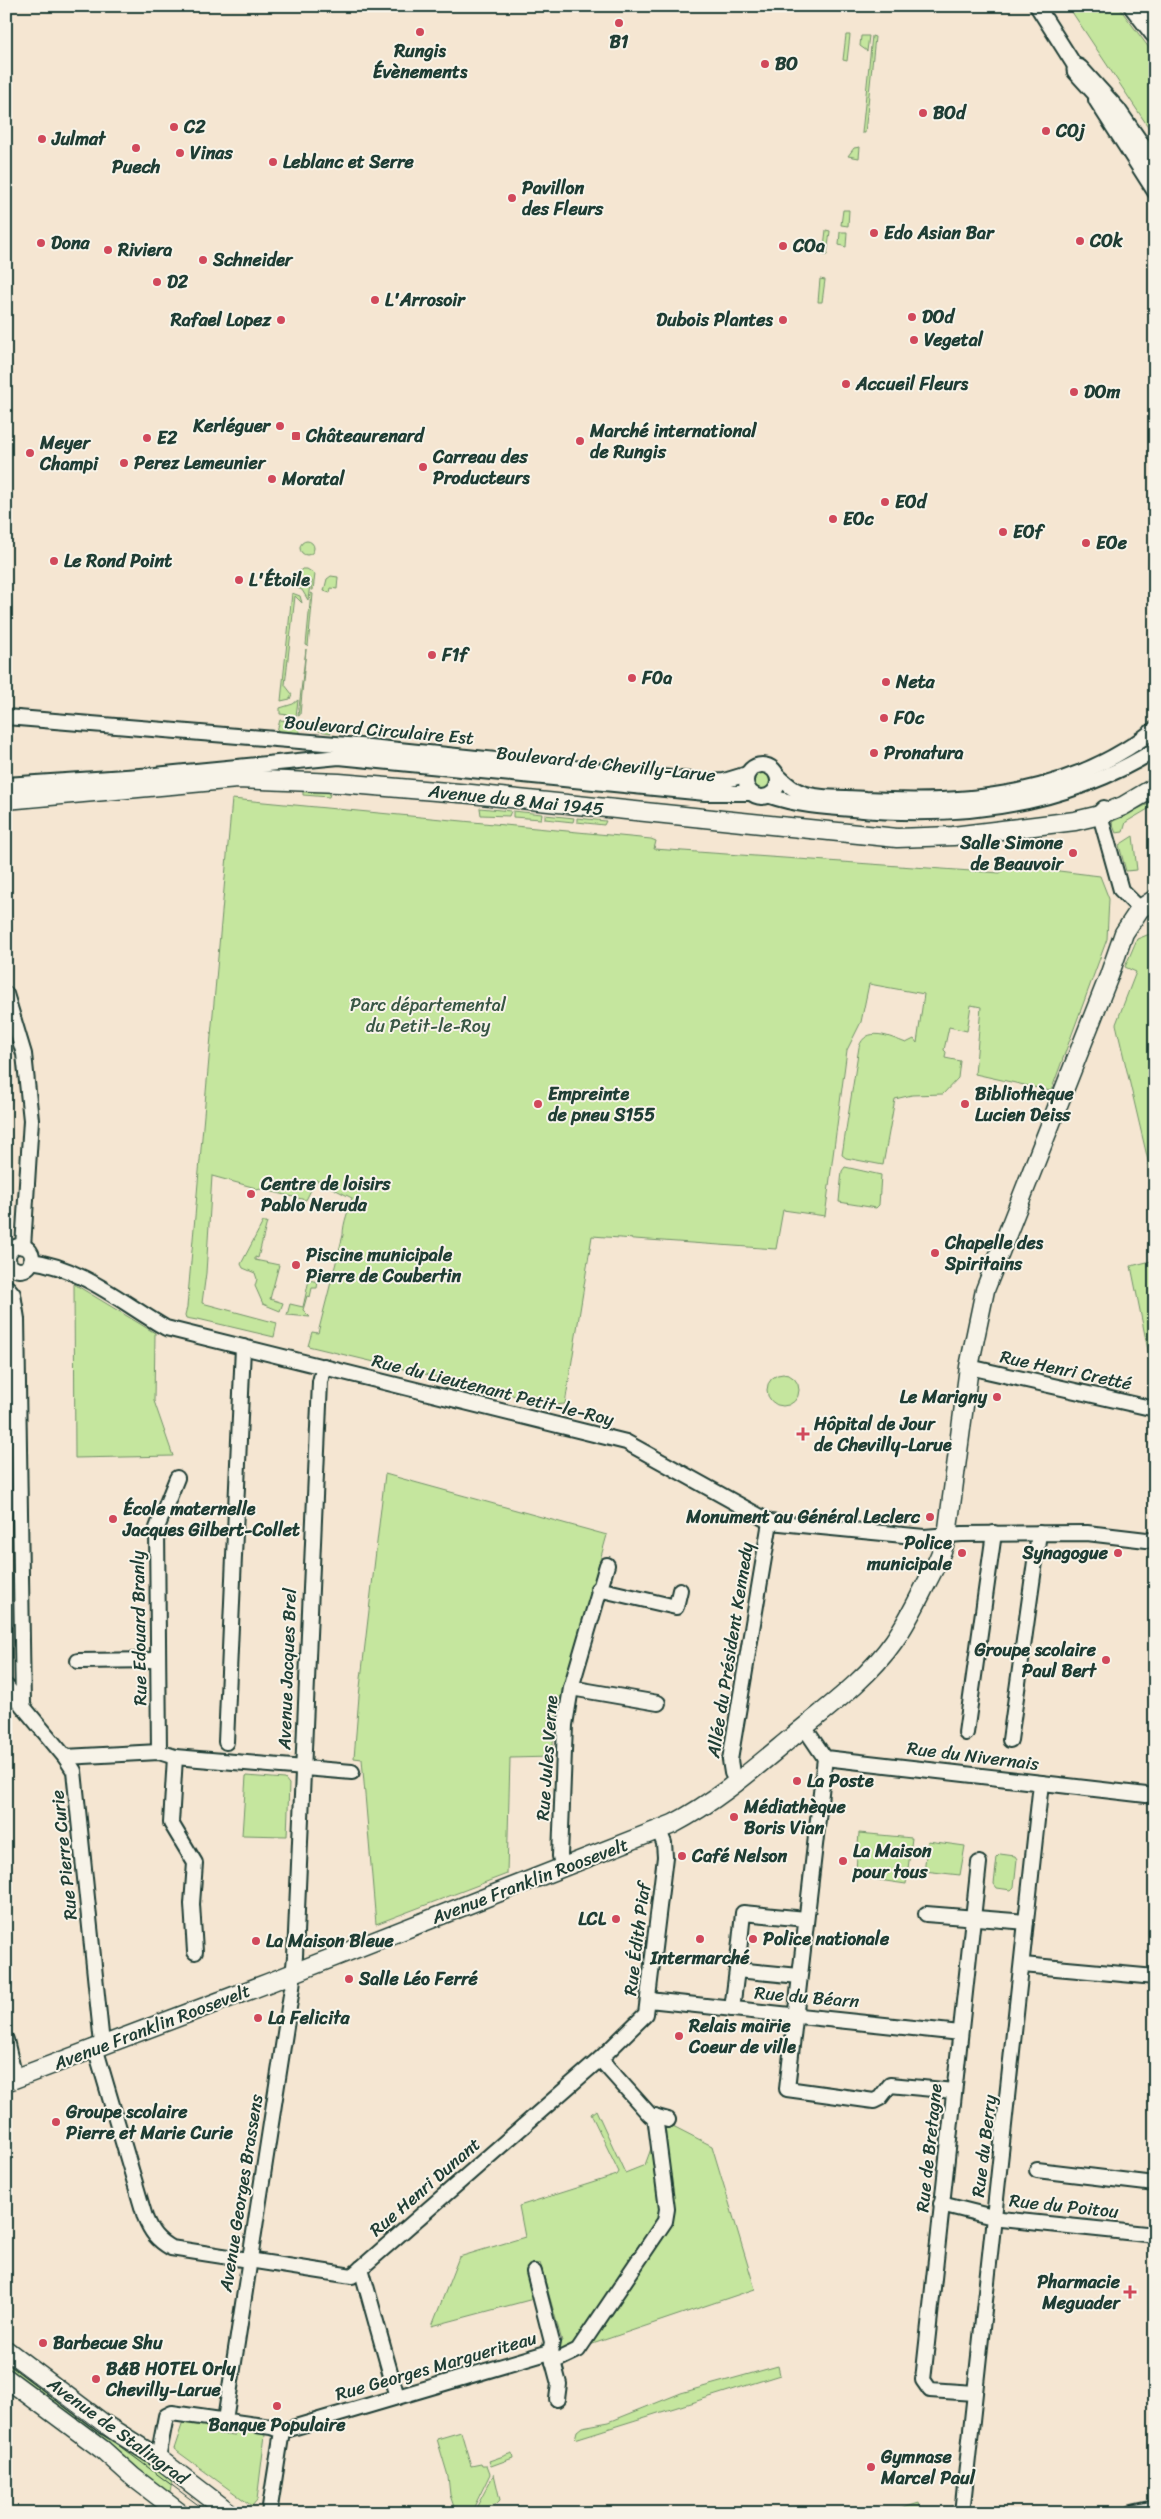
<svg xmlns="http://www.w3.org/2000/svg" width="1161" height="2519" font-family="Sriracha,sans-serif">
  <rect width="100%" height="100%" fill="#f5e6d2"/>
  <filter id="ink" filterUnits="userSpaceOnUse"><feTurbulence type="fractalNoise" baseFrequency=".02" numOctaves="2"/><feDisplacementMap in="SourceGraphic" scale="10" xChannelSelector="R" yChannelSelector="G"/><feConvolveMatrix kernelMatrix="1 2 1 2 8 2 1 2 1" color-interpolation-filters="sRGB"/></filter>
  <g filter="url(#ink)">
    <g fill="#c5e69e" stroke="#729269">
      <path d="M 1068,6 L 1118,6 L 1155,56 L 1153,134 Z"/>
      <path d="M 846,35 L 850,35 L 847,61 L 843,60 Z"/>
      <path d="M 861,36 L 869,36 L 867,51 L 860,46 Z"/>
      <path d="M 872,36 L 875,37 L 865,133 L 862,133 Z"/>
      <path d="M 860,147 L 859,158 L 848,156 L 854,148 Z"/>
      <path d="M 843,210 L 849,210 L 848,226 L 841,225 Z"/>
      <path d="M 826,230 L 830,231 L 827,255 L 823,255 Z"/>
      <path d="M 840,232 L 847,232 L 846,247 L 839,245 Z"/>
      <path d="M 820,279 L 825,280 L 822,302 L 818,302 Z"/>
      <circle cx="307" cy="548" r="7"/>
      <path d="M 302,569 L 307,569 L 315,574 L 313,590 L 311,590 L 312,581 L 297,579 L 297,574 Z"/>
      <path d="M 331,576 L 338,577 L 337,589 L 331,588 L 330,593 L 324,591 L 327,579 Z"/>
      <path d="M 293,582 L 310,584 L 308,600 L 302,590 L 293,586 Z"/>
      <path d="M 292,593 L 300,596 L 302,603 L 295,596 L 285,685 L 292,694 L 290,699 L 281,701 Z"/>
      <path d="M 311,593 L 313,594 L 308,646 L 306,645 Z"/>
      <path d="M 306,649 L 300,715 L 298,716 Z"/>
      <path d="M 298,700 L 296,716 L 280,714 L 280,708 L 293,704 Z"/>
      <path d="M 280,720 L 299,722 L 300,733 L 277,731 Z"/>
      <path d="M 314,722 L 325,723 L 331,733 L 319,731 L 311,724 Z"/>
      <circle cx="762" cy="781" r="9"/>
      <path d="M 303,786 L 332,787 L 329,797 L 303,795 Z"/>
      <path d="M 232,799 L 651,839 L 656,841 L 654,849 L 1000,873 L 1010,865 L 1100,876 L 1109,899 L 1107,939 L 1051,1091 L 975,1074 L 981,1007 L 971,1005 L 967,1031 L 949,1027 L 944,1050 L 946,1052 L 945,1058 L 960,1061 L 958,1078 L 943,1094 L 912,1095 L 895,1099 L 883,1165 L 846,1158 L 842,1155 L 859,1047 C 866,1025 890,1037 906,1043 L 914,1039 L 917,1043 L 924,994 L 869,984 L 861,1022 L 847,1050 L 825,1216 L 783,1210 L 776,1249 L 592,1236 L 565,1404 L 553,1405 L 308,1346 L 312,1332 L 318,1333 L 343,1235 C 343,1222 349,1210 352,1198 L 316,1180 L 306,1200 L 261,1189 L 256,1190 L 256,1188 L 212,1176 L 206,1273 L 202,1303 L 277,1323 L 274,1337 L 198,1319 L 197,1320 L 186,1318 L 185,1315 L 187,1307 Z"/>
      <path d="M 1155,801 L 1155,805 L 1126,822 L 1123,832 L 1116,833 L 1112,823 L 1114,820 Z"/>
      <path d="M 480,808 L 511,811 L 509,816 L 481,815 Z"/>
      <path d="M 513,811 L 542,814 L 541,819 L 513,817 Z"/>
      <path d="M 545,815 L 574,818 L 573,822 L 545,819 Z"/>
      <path d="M 577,818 L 606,821 L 604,825 L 577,822 Z"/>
      <path d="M 1133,836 L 1137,870 L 1126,871 L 1119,845 Z"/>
      <path d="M 1155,932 L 1155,1182 L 1153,1182 L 1116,1024 L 1136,972 L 1125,967 L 1137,939 Z"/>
      <path d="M 845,1167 L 881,1175 L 879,1205 L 876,1208 L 839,1202 L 842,1171 Z"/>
      <path d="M 263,1222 L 267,1222 L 258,1258 L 255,1257 L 255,1260 L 279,1265 L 270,1299 L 283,1303 L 280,1311 L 263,1304 L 255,1286 L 257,1279 L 255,1273 L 243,1268 L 241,1264 Z"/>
      <path d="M 1155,1260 L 1155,1370 L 1152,1370 L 1131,1266 Z"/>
      <path d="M 309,1280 L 318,1282 L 317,1288 L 312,1288 L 310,1297 L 307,1296 L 303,1310 L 310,1317 L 287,1315 L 290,1304 L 303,1307 Z"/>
      <path d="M 74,1284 L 155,1333 L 154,1401 L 173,1456 L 75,1458 Z"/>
      <circle cx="783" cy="1390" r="16"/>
      <path d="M 385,1474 L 607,1535 L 555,1720 L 552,1757 L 510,1758 L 507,1874 L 376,1924 L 362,1759 L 354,1758 L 359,1696 Z"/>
      <path d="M 246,1776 L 285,1779 L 289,1784 L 287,1836 L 242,1835 Z"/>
      <path d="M 859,1833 L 912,1838 L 906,1884 L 865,1878 L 866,1872 L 856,1870 Z"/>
      <path d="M 928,1841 L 965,1846 L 960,1875 L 924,1871 Z"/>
      <path d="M 1000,1854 L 1015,1856 L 1017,1859 L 1014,1887 L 1011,1890 L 997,1888 L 994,1884 L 997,1857 Z"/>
      <path d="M 596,2110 L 625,2173 L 645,2165 L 652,2146 L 650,2124 L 669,2124 L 712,2146 L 755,2289 L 557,2356 L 554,2344 L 562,2341 L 540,2263 L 528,2269 L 537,2298 L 432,2326 L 459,2257 L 525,2237 L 519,2206 L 617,2175 L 619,2172 L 591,2114 Z"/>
      <path d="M 6,2356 L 173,2476 L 169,2498 L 6,2373 Z"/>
      <path d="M 778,2366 L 780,2375 L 575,2439 L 577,2431 L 582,2427 L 609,2422 L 681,2393 Z"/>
      <path d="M 183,2422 L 211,2426 L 211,2433 L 234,2436 L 235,2430 L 265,2435 L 257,2500 L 252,2506 L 174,2449 Z"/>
      <path d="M 461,2432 L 471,2466 L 481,2464 L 482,2466 L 487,2466 L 490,2474 L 472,2511 L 456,2513 L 450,2495 L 448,2476 L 437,2439 Z"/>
      <path d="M 512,2453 L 513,2458 L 491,2466 L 489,2461 Z"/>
      <path d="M 494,2474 L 500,2500 L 496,2504 L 475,2510 Z"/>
      <path d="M 919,2503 L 922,2513 L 888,2513 Z"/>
    </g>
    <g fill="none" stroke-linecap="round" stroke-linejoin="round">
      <g stroke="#1f3d34" stroke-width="18">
        <g id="minor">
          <path d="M 1037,6 L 1082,77"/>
          <path d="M 1096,100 L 1155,192"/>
          <path d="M 6,717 L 360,746 L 710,782 L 724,781 L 747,774"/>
          <circle cx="762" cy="781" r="16"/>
          <path d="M 777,775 C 783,780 790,788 798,791 C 817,800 844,797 866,799 C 968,805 1072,795 1155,729"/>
          <path d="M 6,785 L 155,775 L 339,757 L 705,793 L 750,793"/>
          <path d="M 770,796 C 796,805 823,807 852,809 C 956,819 1064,807 1155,750"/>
          <path d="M 1104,808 L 1100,812 L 1100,815 L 1121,890 L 1140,909"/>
          <path d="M 6,994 L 24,1054 L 31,1120 L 23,1247"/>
          <circle cx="20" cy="1258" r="12"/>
          <path d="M 31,1261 C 81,1267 124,1304 166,1328 L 626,1442 L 770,1522 L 924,1537 L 962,1534 L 1087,1533 L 1155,1541"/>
          <path d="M 8,1288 L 13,1294 L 17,1319 L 23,1705"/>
          <path d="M 969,1367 L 1155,1409"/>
          <path d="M 598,1589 L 676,1607 L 680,1590"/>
          <path d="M 78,1661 L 158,1660"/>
          <path d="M 6,1686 L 65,1757 L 74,1771 L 102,2044"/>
          <path d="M 571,1688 L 658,1703"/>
          <path d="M 804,1727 L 825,1758 L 1155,1796"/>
          <path d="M 966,1733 L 994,1533"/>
          <path d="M 1010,1740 L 1039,1533"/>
          <path d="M 226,1742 L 243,1347"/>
          <path d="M 159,1752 L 157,1528 L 177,1478"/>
          <path d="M 65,1757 L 159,1752 L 175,1757 L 352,1772"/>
          <path d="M 175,1757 L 171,1823 L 195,1863 L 192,1904 L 195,1952"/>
          <path d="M 825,1758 L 787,2089 L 874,2101 L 880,2098 L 890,2085 L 954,2091"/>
          <path d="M 737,1782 L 732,1773 L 730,1760 L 770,1522"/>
          <path d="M 659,1831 L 664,1843 L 665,1857 L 646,2014 L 600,2059 L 650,2115 L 668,2120"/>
          <path d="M 563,1868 L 560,1856 L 565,1725 L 571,1688 L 607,1565"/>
          <path d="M 926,1914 L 1026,1922"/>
          <path d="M 1023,1965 L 1155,1977"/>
          <path d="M 737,1970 L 743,1913 L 806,1919"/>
          <path d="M 649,2000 L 960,2033"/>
          <path d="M 732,2009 L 737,1970 L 799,1976"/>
          <path d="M 6,2040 L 15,2078"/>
          <path d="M 95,2047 L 145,2217 C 151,2232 157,2240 171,2248 L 352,2276 L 600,2059"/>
          <path d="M 1037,2170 L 1155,2184"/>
          <path d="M 941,2204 L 1001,2219 L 1155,2235"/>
          <path d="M 361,2268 L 397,2397"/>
          <path d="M 551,2354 L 559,2384 L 557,2399"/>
          <path d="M 553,2362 L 578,2350 L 665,2221 L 667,2209 L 655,2116"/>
          <path d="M 974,2393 L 930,2390 L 923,2380 L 979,1863"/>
          <path d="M 225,2420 L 292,1988 L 295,1956 L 320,1382 L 324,1366"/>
          <path d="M 282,2431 L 550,2352 L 552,2342 L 534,2272"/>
          <path d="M 158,2458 L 166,2416 L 172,2413 L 271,2427 L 282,2431 L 269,2513"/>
          <path d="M 962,2513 L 1041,1783"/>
          <path d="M 1132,2513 L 1155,2508"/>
        </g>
      </g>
      <g stroke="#1f3d34" stroke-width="21">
        <g id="major">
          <path d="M 6,800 L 237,779 L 339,783 L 471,794 L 897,838 L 953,836 L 1075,821 L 1100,815 L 1123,806 L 1155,787"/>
          <path d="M 6,2082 L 268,1983 L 673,1824 C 715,1802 750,1772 786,1742 C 823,1711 867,1680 894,1641 C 906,1624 915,1606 924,1588 C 933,1571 942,1554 947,1536 L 969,1367 L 985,1290 L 1109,976 L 1124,933 L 1140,909 L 1155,899"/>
          <path d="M 6,2350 L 104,2424 L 158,2458 L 230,2513"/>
          <path d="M 6,2378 L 103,2450 L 133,2477 L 180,2513"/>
        </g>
      </g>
      <g stroke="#1f3d34" stroke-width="25">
        <g id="highway">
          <path d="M 1135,6 L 1155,32"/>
          <path d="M 1078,70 L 1115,111 L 1155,169"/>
        </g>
      </g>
      <use href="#minor" stroke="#f7f3e8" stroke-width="14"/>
      <use href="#major" stroke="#f7f3e8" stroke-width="18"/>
      <use href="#highway" stroke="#f7f3e8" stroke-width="21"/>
      <path stroke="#1f3d34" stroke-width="1" d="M 6,2361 L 209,2513"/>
    </g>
  </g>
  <g fill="#d1495b" stroke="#f7f3e8" stroke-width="2">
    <circle cx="619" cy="23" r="5"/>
    <circle cx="420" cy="32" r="5"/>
    <circle cx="765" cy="64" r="5"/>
    <circle cx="923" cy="113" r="5"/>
    <circle cx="174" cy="127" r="5"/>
    <circle cx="1046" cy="131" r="5"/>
    <circle cx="42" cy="139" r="5"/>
    <circle cx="136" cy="148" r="5"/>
    <circle cx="180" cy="153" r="5"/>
    <circle cx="273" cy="162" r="5"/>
    <circle cx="512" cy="198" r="5"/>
    <circle cx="874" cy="233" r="5"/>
    <circle cx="1080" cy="241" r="5"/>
    <circle cx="41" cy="243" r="5"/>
    <circle cx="783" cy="246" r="5"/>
    <circle cx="108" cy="250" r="5"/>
    <circle cx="203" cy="260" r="5"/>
    <circle cx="157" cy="282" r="5"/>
    <circle cx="375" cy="300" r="5"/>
    <circle cx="912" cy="317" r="5"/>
    <circle cx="281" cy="320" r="5"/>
    <circle cx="783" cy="320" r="5"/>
    <circle cx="914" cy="340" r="5"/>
    <circle cx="846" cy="384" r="5"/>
    <circle cx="1074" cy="392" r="5"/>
    <circle cx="280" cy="426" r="5"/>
    <rect x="291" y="431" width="10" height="10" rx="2.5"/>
    <circle cx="147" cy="438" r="5"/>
    <circle cx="580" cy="441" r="5"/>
    <circle cx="30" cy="453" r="5"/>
    <circle cx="124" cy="463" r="5"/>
    <circle cx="423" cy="467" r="5"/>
    <circle cx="272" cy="479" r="5"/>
    <circle cx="885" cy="502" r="5"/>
    <circle cx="833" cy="519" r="5"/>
    <circle cx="1003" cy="532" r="5"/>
    <circle cx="1086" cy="543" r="5"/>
    <circle cx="54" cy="561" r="5"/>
    <circle cx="239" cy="580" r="5"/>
    <circle cx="432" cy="655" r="5"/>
    <circle cx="632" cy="678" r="5"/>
    <circle cx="886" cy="682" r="5"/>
    <circle cx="884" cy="718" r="5"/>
    <circle cx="874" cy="753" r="5"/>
    <circle cx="1073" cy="853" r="5"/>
    <circle cx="538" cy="1104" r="5"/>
    <circle cx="965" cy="1104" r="5"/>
    <circle cx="251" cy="1194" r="5"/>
    <circle cx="935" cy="1253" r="5"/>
    <circle cx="296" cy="1265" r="5"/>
    <circle cx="997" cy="1397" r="5"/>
    <path d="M800.5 1426.5h5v5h5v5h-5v5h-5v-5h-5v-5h5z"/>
    <circle cx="930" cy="1517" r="5"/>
    <circle cx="113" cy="1519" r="5"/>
    <circle cx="962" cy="1553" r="5"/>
    <circle cx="1118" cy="1553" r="5"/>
    <circle cx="1106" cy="1660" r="5"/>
    <circle cx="797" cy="1781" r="5"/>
    <circle cx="734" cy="1817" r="5"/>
    <circle cx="682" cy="1856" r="5"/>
    <circle cx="843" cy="1861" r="5"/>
    <circle cx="616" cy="1919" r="5"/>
    <circle cx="700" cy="1939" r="5"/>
    <circle cx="753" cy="1939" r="5"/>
    <circle cx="256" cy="1941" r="5"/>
    <circle cx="349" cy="1979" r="5"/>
    <circle cx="258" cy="2018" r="5"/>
    <circle cx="679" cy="2036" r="5"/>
    <circle cx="56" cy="2122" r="5"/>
    <path d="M1127.5 2284.5h5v5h5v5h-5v5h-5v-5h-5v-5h5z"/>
    <circle cx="43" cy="2343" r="5"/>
    <circle cx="96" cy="2379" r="5"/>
    <circle cx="277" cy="2406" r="5"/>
    <circle cx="871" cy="2467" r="5"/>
  </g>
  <g text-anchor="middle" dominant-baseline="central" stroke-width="4" stroke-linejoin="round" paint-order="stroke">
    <g font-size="18" font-weight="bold" fill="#1f3d34" stroke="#f7f3e8" text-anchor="start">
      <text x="619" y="42" text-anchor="middle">B1</text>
      <text x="420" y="51" text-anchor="middle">Rungis<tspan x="420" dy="21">Évènements</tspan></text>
      <text x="775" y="64">BO</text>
      <text x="933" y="113">BOd</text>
      <text x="184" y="127">C2</text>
      <text x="1056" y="131">COj</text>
      <text x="52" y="139">Julmat</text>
      <text x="190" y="153">Vinas</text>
      <text x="283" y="162">Leblanc et Serre</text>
      <text x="136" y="167" text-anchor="middle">Puech</text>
      <text x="522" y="188">Pavillon<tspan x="522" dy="21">des Fleurs</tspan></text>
      <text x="884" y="233">Edo Asian Bar</text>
      <text x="1090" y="241">COk</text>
      <text x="51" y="243">Dona</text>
      <text x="793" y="246">COa</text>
      <text x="118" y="250">Riviera</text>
      <text x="213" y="260">Schneider</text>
      <text x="167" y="282">D2</text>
      <text x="385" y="300">L'Arrosoir</text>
      <text x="922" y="317">DOd</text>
      <text x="271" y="320" text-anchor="end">Rafael Lopez</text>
      <text x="773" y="320" text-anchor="end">Dubois Plantes</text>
      <text x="924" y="340">Vegetal</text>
      <text x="856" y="384">Accueil Fleurs</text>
      <text x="1084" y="392">DOm</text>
      <text x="270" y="426" text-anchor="end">Kerléguer</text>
      <text x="590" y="431">Marché international<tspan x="590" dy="21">de Rungis</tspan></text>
      <text x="306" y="436">Châteaurenard</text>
      <text x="157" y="438">E2</text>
      <text x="40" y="443">Meyer<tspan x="40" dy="21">Champi</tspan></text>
      <text x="433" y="457">Carreau des<tspan x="433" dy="21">Producteurs</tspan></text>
      <text x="134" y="463">Perez Lemeunier</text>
      <text x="282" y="479">Moratal</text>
      <text x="895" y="502">EOd</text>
      <text x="843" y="519">EOc</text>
      <text x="1013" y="532">EOf</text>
      <text x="1096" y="543">EOe</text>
      <text x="64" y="561">Le Rond Point</text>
      <text x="249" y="580">L'Étoile</text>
      <text x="442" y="655">F1f</text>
      <text x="642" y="678">F0a</text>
      <text x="896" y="682">Neta</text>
      <text x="894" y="718">F0c</text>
      <text x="884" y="753">Pronatura</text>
      <text x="1063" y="843" text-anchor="end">Salle Simone<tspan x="1063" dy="21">de Beauvoir</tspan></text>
      <text x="548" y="1094">Empreinte<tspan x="548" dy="21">de pneu S155</tspan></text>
      <text x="975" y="1094">Bibliothèque<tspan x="975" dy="21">Lucien Deiss</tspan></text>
      <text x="261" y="1184">Centre de loisirs<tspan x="261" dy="21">Pablo Neruda</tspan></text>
      <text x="945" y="1243">Chapelle des<tspan x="945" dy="21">Spiritains</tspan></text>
      <text x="306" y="1255">Piscine municipale<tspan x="306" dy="21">Pierre de Coubertin</tspan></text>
      <text x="987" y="1397" text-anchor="end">Le Marigny</text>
      <text x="814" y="1424">Hôpital de Jour<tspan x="814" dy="21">de Chevilly-Larue</tspan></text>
      <text x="123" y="1509">École maternelle<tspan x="123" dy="21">Jacques Gilbert-Collet</tspan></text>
      <text x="920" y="1517" text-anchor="end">Monument au Général Leclerc</text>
      <text x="952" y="1543" text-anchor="end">Police<tspan x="952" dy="21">municipale</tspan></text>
      <text x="1108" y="1553" text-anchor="end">Synagogue</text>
      <text x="1096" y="1650" text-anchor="end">Groupe scolaire<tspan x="1096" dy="21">Paul Bert</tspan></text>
      <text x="807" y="1781">La Poste</text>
      <text x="744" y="1807">Médiathèque<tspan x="744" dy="21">Boris Vian</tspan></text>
      <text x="853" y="1851">La Maison<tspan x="853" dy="21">pour tous</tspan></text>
      <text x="692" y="1856">Café Nelson</text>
      <text x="606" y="1919" text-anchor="end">LCL</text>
      <text x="763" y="1939">Police nationale</text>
      <text x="266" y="1941">La Maison Bleue</text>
      <text x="700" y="1958" text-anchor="middle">Intermarché</text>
      <text x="359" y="1979">Salle Léo Ferré</text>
      <text x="268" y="2018">La Felicita</text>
      <text x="689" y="2026">Relais mairie<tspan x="689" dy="21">Coeur de ville</tspan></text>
      <text x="66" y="2112">Groupe scolaire<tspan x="66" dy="21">Pierre et Marie Curie</tspan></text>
      <text x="1120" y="2282" text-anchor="end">Pharmacie<tspan x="1120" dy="21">Meguader</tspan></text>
      <text x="53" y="2343">Barbecue Shu</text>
      <text x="106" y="2369">B&amp;B HOTEL Orly<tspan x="106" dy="21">Chevilly-Larue</tspan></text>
      <text x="277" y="2425" text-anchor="middle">Banque Populaire</text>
      <text x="881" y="2457">Gymnase<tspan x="881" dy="21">Marcel Paul</tspan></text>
    </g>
    <g font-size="18" fill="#1f3d34" stroke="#f7f3e8">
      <text transform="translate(379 730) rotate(5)">Boulevard Circulaire Est</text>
      <text transform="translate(606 764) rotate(6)">Boulevard de Chevilly-Larue</text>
      <text transform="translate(516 800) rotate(6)">Avenue du 8 Mai 1945</text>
      <text transform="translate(1066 1370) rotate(12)">Rue Henri Cretté</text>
      <text transform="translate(493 1390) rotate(14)">Rue du Lieutenant Petit-le-Roy</text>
      <text transform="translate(139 1628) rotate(-91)">Rue Edouard Branly</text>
      <text transform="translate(730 1650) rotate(-81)">Allée du Président Kennedy</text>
      <text transform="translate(287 1669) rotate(-88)">Avenue Jacques Brel</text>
      <text transform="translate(973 1756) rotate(7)">Rue du Nivernais</text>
      <text transform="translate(547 1758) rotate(-86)">Rue Jules Verne</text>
      <text transform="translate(64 1855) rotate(-96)">Rue Pierre Curie</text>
      <text transform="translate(530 1881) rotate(-21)">Avenue Franklin Roosevelt</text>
      <text transform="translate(637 1939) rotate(-83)">Rue Édith Piaf</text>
      <text transform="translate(807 1997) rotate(5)">Rue du Béarn</text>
      <text transform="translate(152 2027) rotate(-21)">Avenue Franklin Roosevelt</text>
      <text transform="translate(984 2146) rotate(-83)">Rue du Berry</text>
      <text transform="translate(929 2148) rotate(-84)">Rue de Bretagne</text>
      <text transform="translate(425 2187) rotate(-41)">Rue Henri Dunant</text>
      <text transform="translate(241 2193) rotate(-81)">Avenue Georges Brassens</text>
      <text transform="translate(1064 2206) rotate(6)">Rue du Poitou</text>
      <text transform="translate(436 2366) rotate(-16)">Rue Georges Margueriteau</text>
      <text transform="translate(118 2431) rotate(36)">Avenue de Stalingrad</text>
    </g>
    <g font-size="18" fill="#385644" stroke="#f7f3e8">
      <text x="428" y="1005">Parc départemental<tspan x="428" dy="21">du Petit-le-Roy</tspan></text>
    </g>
  </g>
  <rect width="1161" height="2519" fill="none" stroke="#f7f3e8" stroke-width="25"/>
  <rect x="12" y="12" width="1136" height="2494" fill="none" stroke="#1f3d34" stroke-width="2" filter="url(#ink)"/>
</svg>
